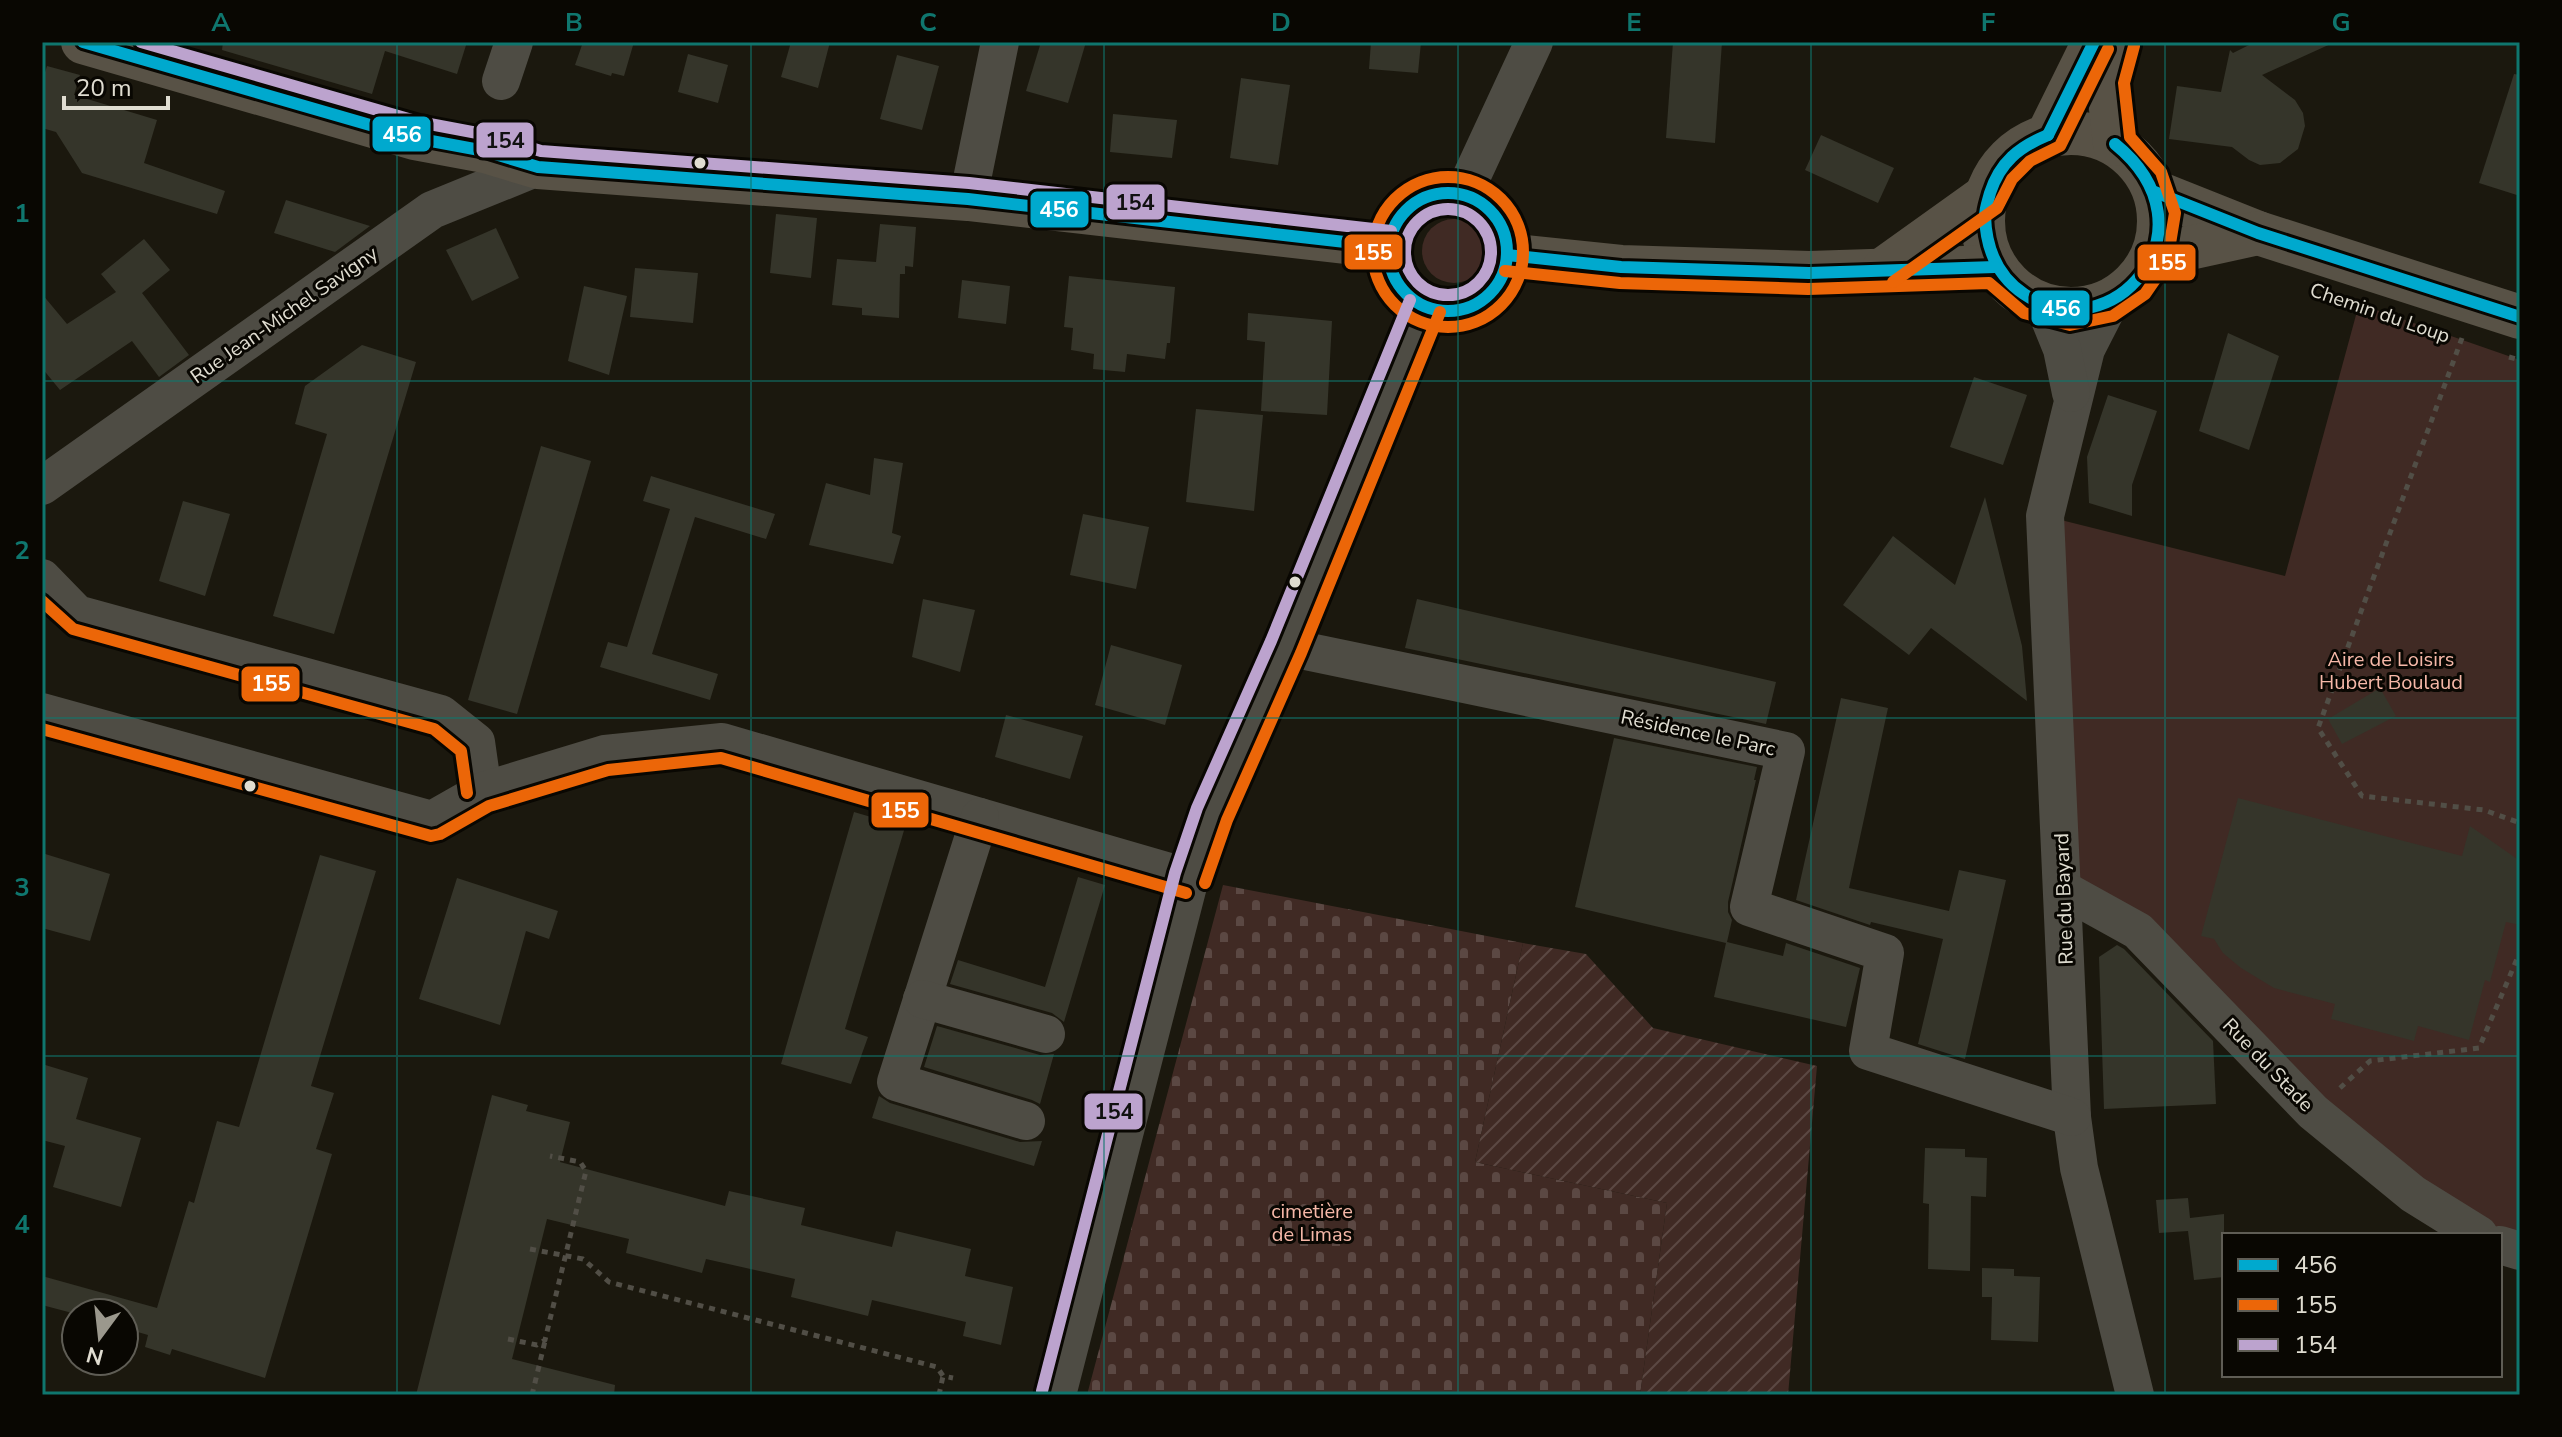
<svg xmlns="http://www.w3.org/2000/svg" width="2562" height="1437" font-family="'Nunito Sans',sans-serif">
  <defs>
    <pattern id="cemetery-stones" width="16" height="16" patternUnits="userSpaceOnUse" patternTransform="scale(2)"><rect width="16" height="16" fill="#402a24"/><path d="M2 7V4a2 2 0 0 1 4 0v3zM10 15v-3a2 2 0 0 1 4 0v3z" fill="#5b4843"/></pattern>
    <pattern id="garden-furrows" width="10" height="10" patternUnits="userSpaceOnUse" patternTransform="scale(2)"><rect width="10" height="10" fill="#402a24"/><path d="M-1 1l2-2M0 10L10 0M9 11l2-2" fill="none" stroke="#5b4843"/></pattern>
  </defs>
  <rect width="100%" height="100%" fill="#1b180e"/>
  <g fill="#402a24">
    <circle cx="1454" cy="251" r="32"/>
    <path d="M 2359,304 L 2520,360 L 2520,1251 L 2479,1235 L 2064,890 L 2045,516 L 2285,576 Z"/>
  </g>
  <path fill="url(#cemetery-stones)" d="M 1223,885 L 1523,943 L 1475,1162 L 1667,1203 L 1640,1395 L 1087,1395 Z"/>
  <path fill="url(#garden-furrows)" d="M 1523,943 L 1586,954 L 1653,1028 L 1817,1066 L 1788,1395 L 1640,1395 L 1667,1203 L 1475,1162 Z"/>
  <g fill="#35352a">
    <path d="M 223,42 L 467,42 L 457,74 L 385,51 L 372,94 L 222,50 Z"/>
    <path d="M 583,42 L 634,42 L 624,76 L 612,73 L 611,76 L 575,65 Z"/>
    <path d="M 791,42 L 830,42 L 818,88 L 781,77 Z"/>
    <path d="M 1041,42 L 1086,42 L 1068,103 L 1026,91 Z"/>
    <path d="M 1371,42 L 1421,42 L 1418,73 L 1369,69 Z"/>
    <path d="M 1673,42 L 1722,42 L 1715,143 L 1666,138 Z"/>
    <path d="M 2255,42 L 2335,42 L 2262,75 L 2295,100 L 2303,113 L 2305,126 L 2298,149 L 2280,163 L 2260,165 L 2249,160 L 2232,147 L 2169,139 L 2177,86 L 2221,92 L 2230,50 L 2233,53 Z"/>
    <path d="M 688,54 L 728,65 L 718,103 L 678,92 Z"/>
    <path d="M 897,55 L 939,66 L 922,130 L 880,119 Z"/>
    <path d="M 47,66 L 80,75 L 74,95 L 157,120 L 144,163 L 225,191 L 217,214 L 82,173 L 56,132 L 42,128 L 42,82 Z"/>
    <path d="M 2514,74 L 2520,75 L 2520,196 L 2479,183 Z"/>
    <path d="M 1241,78 L 1290,85 L 1278,165 L 1230,158 Z"/>
    <path d="M 1113,114 L 1177,120 L 1172,158 L 1110,152 Z"/>
    <path d="M 1821,135 L 1894,168 L 1878,203 L 1805,170 Z"/>
    <path d="M 286,200 L 370,226 L 335,252 L 274,233 Z"/>
    <path d="M 776,214 L 817,218 L 811,278 L 770,273 Z"/>
    <path d="M 880,224 L 916,227 L 913,267 L 905,266 L 905,274 L 900,274 L 899,318 L 862,315 L 862,308 L 832,305 L 837,259 L 876,262 Z"/>
    <path d="M 496,228 L 519,278 L 472,301 L 446,250 Z"/>
    <path d="M 144,239 L 170,270 L 142,293 L 189,355 L 159,377 L 132,341 L 60,390 L 42,368 L 42,294 L 67,324 L 116,292 L 101,274 Z"/>
    <path d="M 635,268 L 698,273 L 693,323 L 630,317 Z"/>
    <path d="M 1069,276 L 1175,287 L 1170,343 L 1167,343 L 1165,359 L 1127,354 L 1125,372 L 1093,369 L 1094,354 L 1071,350 L 1073,328 L 1064,327 Z"/>
    <path d="M 962,280 L 1010,286 L 1006,324 L 958,318 Z"/>
    <path d="M 584,286 L 627,296 L 609,375 L 568,361 Z"/>
    <path d="M 1248,313 L 1332,321 L 1327,415 L 1261,411 L 1265,342 L 1247,340 Z"/>
    <path d="M 2228,333 L 2279,356 L 2249,450 L 2199,431 Z"/>
    <path d="M 362,345 L 416,362 L 334,634 L 273,616 L 327,434 L 295,424 L 305,386 Z"/>
    <path d="M 1974,377 L 2027,395 L 2003,465 L 1950,447 Z"/>
    <path d="M 2108,395 L 2157,411 L 2132,485 L 2132,516 L 2089,503 L 2087,457 Z"/>
    <path d="M 1196,409 L 1263,415 L 1254,511 L 1186,502 Z"/>
    <path d="M 541,446 L 591,461 L 517,714 L 468,700 Z"/>
    <path d="M 874,458 L 903,463 L 892,533 L 901,536 L 893,564 L 809,545 L 826,483 L 870,495 Z"/>
    <path d="M 651,476 L 775,514 L 766,539 L 695,517 L 652,654 L 718,674 L 710,700 L 600,667 L 608,642 L 627,647 L 670,509 L 643,501 Z"/>
    <path d="M 1985,497 L 2022,646 L 2027,701 L 1931,628 L 1909,655 L 1843,605 L 1893,536 L 1955,585 Z"/>
    <path d="M 183,501 L 230,514 L 205,596 L 159,581 Z"/>
    <path d="M 1083,514 L 1149,527 L 1136,589 L 1070,575 Z"/>
    <path d="M 923,599 L 975,610 L 960,672 L 912,657 Z"/>
    <path d="M 1417,599 L 1776,682 L 1766,724 L 1405,648 Z"/>
    <path d="M 1111,645 L 1182,665 L 1165,725 L 1095,705 Z"/>
    <path d="M 2380,688 L 2396,716 L 2342,744 L 2328,719 Z"/>
    <path d="M 1841,698 L 1888,708 L 1849,888 L 1949,911 L 1959,870 L 2006,880 L 1965,1059 L 1918,1044 L 1943,939 L 1871,922 L 1870,925 L 1796,900 Z"/>
    <path d="M 1006,715 L 1083,736 L 1070,779 L 995,757 Z"/>
    <path d="M 1614,738 L 1757,767 L 1754,780 L 1756,780 L 1728,902 L 1728,912 L 1732,920 L 1727,942 L 1783,956 L 1786,943 L 1860,968 L 1846,1027 L 1714,997 L 1726,943 L 1575,907 Z"/>
    <path d="M 2238,798 L 2462,856 L 2470,826 L 2520,861 L 2520,925 L 2506,922 L 2490,982 L 2485,980 L 2469,1040 L 2418,1026 L 2414,1041 L 2331,1019 L 2335,1004 L 2274,988 L 2241,968 L 2223,953 L 2214,939 L 2201,936 Z"/>
    <path d="M 854,812 L 905,827 L 845,1029 L 868,1037 L 851,1084 L 781,1064 Z"/>
    <path d="M 42,853 L 110,874 L 90,941 L 42,928 Z"/>
    <path d="M 320,855 L 376,871 L 311,1086 L 334,1093 L 316,1149 L 332,1154 L 265,1378 L 172,1349 L 170,1355 L 145,1347 L 148,1335 L 124,1328 L 124,1313 L 76,1314 L 42,1305 L 42,1276 L 157,1308 L 189,1201 L 194,1203 L 217,1121 L 239,1127 Z"/>
    <path d="M 1078,877 L 1105,885 L 1064,1022 L 1052,1013 L 950,984 L 958,960 L 1045,987 Z"/>
    <path d="M 457,878 L 558,911 L 549,939 L 526,931 L 500,1025 L 419,999 Z"/>
    <path d="M 2117,945 L 2124,949 L 2213,1041 L 2216,1104 L 2104,1109 L 2099,957 Z"/>
    <path d="M 937,1026 L 1040,1055 L 1054,1054 L 1040,1104 L 1032,1100 L 924,1067 Z"/>
    <path d="M 42,1064 L 88,1078 L 76,1119 L 141,1138 L 121,1207 L 53,1187 L 65,1146 L 42,1140 Z"/>
    <path d="M 492,1095 L 528,1105 L 526,1111 L 570,1122 L 560,1162 L 725,1206 L 729,1191 L 805,1208 L 801,1225 L 892,1247 L 896,1231 L 971,1249 L 965,1276 L 1013,1287 L 1001,1345 L 963,1336 L 966,1322 L 872,1300 L 868,1316 L 791,1297 L 795,1279 L 706,1259 L 702,1273 L 626,1253 L 629,1239 L 547,1219 L 512,1359 L 615,1385 L 614,1395 L 416,1395 Z"/>
    <path d="M 879,1096 L 890,1103 L 1020,1142 L 1042,1141 L 1034,1166 L 872,1118 Z"/>
    <path d="M 1925,1148 L 1965,1149 L 1965,1157 L 1987,1158 L 1986,1197 L 1971,1196 L 1970,1271 L 1928,1269 L 1929,1204 L 1923,1203 Z"/>
    <path d="M 2188,1198 L 2190,1218 L 2224,1214 L 2224,1277 L 2194,1280 L 2188,1231 L 2159,1233 L 2156,1200 Z"/>
    <path d="M 1982,1268 L 2014,1269 L 2014,1276 L 2040,1277 L 2038,1342 L 1991,1340 L 1992,1297 L 1982,1297 Z"/>
  </g>
  <g fill="none" stroke-linecap="round" stroke-linejoin="round">
    <g stroke="#514e46" stroke-width="5" stroke-dasharray="6 6" stroke-linecap="butt">
      <path d="M 2462,338 L 2318,728 L 2362,796 L 2484,810 L 2520,823"/>
      <path d="M 2509,357 L 2520,360"/>
      <path d="M 2340,1088 L 2370,1061 L 2479,1048 L 2520,952"/>
      <path d="M 530,1249 L 583,1259 L 609,1282 L 937,1367 L 943,1376 L 953,1378"/>
      <path d="M 508,1339 L 537,1345 L 545,1340 L 586,1171 L 580,1162 L 550,1156"/>
      <path d="M 532,1395 L 545,1341"/>
      <path d="M 939,1395 L 943,1376"/>
    </g>
    <g stroke="#4e4c44" stroke-width="38">
      <path d="M 501,81 L 514,42"/>
      <path d="M 1463,195 L 1534,42"/>
      <path d="M 968,199 L 1000,42"/>
      <path d="M 2111,300 L 2086,349 L 2045,516 L 2072,1117 L 2079,1168 L 2135,1395"/>
      <path d="M 2044,305 L 2062,349 L 2071,393"/>
      <path d="M 42,486 L 432,210 L 538,167"/>
      <path d="M 42,578 L 77,614 L 441,714 L 476,742 L 483,791"/>
      <path d="M 1286,647 L 1786,751 L 1749,907 L 1885,953 L 1868,1051 L 2072,1117"/>
      <path d="M 42,712 L 432,820 L 483,791 L 605,754 L 722,742 L 1190,878"/>
      <path d="M 980,817 L 896,1082 L 1026,1121"/>
      <path d="M 2064,890 L 2138,931 L 2313,1112 L 2413,1194 L 2479,1235"/>
      <path d="M 922,999 L 1046,1034"/>
      <path d="M 2500,1245 L 2520,1251"/>
      <path d="M 1057,1395 L 1190,878 L 1212,814 L 1286,647 L 1425,306"/>
    </g>
    <g stroke="#585246" stroke-width="44">
      <path d="M 83,42 L 415,138 L 485,151 L 538,167 L 968,199 L 1389,247"/>
      <circle cx="2071" cy="221" r="88"/>
      <path d="M 2048,135 L 2094,42"/>
      <path d="M 2115,144 L 2108,82 L 2119,42"/>
      <path d="M 2155,192 L 2258,233 L 2520,317"/>
      <circle cx="1448" cy="252" r="59"/>
      <path d="M 1507,255 L 1621,267 L 1809,273 L 1995,267"/>
      <path d="M 2153,256 L 2258,233"/>
      <path d="M 1884,269 L 1986,196"/>
    </g>
    <g stroke="#090702" stroke-width="18">
      <g id="bus-1">
        <path d="M 83,42 L 415,138 L 485,151 L 538,167 L 968,199 L 1389,247"/>
        <path d="M 2048,135 C 2019,147 2000,162 1990,193 C 1988,201 1985,208 1985,216 C 1986,248 1997,276 2024,294 C 2111,353 2221,230 2115,144"/>
        <path d="M 2048,135 L 2094,42"/>
        <path d="M 2155,192 L 2258,233 L 2520,317"/>
        <circle cx="1448" cy="252" r="59"/>
        <path d="M 1507,255 L 1621,267 L 1809,273 L 1995,267"/>
      </g>
    </g>
    <g stroke="#090702" stroke-width="18">
      <g id="bus-2">
        <circle cx="1448" cy="252" r="75"/>
        <path d="M 1505,271 L 1620,283 L 1808,289 L 1989,283 L 2024,313 L 2070,325 L 2113,316 L 2145,294 L 2167,262 L 2175,213 L 2161,172 L 2130,137 L 2124,83 L 2134,46"/>
        <path d="M 1893,282 L 1997,208 L 2012,179 L 2030,161 L 2060,146 L 2108,49"/>
        <path d="M 42,601 L 73,629 L 434,729 L 461,751 L 467,793"/>
        <path d="M 42,729 L 431,836 L 440,834 L 489,806 L 608,770 L 721,758 L 1186,893"/>
        <path d="M 1205,883 L 1227,820 L 1301,653 L 1440,312"/>
      </g>
    </g>
    <g stroke="#090702" stroke-width="18">
      <g id="bus-3">
        <path d="M 141,42 L 419,122 L 488,135 L 541,151 L 969,183 L 1391,231"/>
        <circle cx="1448" cy="252" r="43"/>
        <path d="M 1042,1391 L 1175,873 L 1197,808 L 1271,641 L 1410,300"/>
      </g>
    </g>
    <use href="#bus-1" stroke="#00a9ce" stroke-width="12"/>
    <use href="#bus-2" stroke="#ec6608" stroke-width="12"/>
    <use href="#bus-3" stroke="#bca3ce" stroke-width="12"/>
  </g>
  <path fill="none" stroke="#0f766e" stroke-width="2" stroke-opacity="0.55" d="M 397,42 L 397,1395M 751,42 L 751,1395M 1104,42 L 1104,1395M 1458,42 L 1458,1395M 1811,42 L 1811,1395M 2165,42 L 2165,1395M 42,381 L 2520,381M 42,718 L 2520,718M 42,1056 L 2520,1056"/>
  <g fill="#e0ddd1" stroke="#090702" stroke-width="3">
    <circle cx="700" cy="163" r="7"/>
    <circle cx="1295" cy="582" r="7"/>
    <circle cx="250" cy="786" r="7"/>
  </g>
  <g text-anchor="middle" dominant-baseline="central" stroke-width="6" stroke-linejoin="round" paint-order="stroke">
    <g font-size="20" fill="#e0ddd1" stroke="#090702">
      <text transform="translate(2380 313) rotate(19)">Chemin du Loup</text>
      <text transform="translate(284 315) rotate(-35)">Rue Jean-Michel Savigny</text>
      <text transform="translate(1698 733) rotate(12)">Résidence le Parc</text>
      <text transform="translate(2064 899) rotate(-92)">Rue du Bayard</text>
      <text transform="translate(2268 1065) rotate(46)">Rue du Stade</text>
    </g>
    <g font-size="20" fill="#f6b8a8" stroke="#090702">
      <text x="2391" y="659">Aire de Loisirs<tspan x="2391" dy="23">Hubert Boulaud</tspan></text>
      <text x="1312" y="1211">cimetière<tspan x="1312" dy="23">de Limas</tspan></text>
    </g>
  </g>
  <g stroke="#090702" stroke-width="3">
    <rect x="371" y="115" width="61" height="38" rx="8" fill="#00a9ce"/>
    <rect x="475" y="121" width="60" height="38" rx="8" fill="#bca3ce"/>
    <rect x="1105" y="183" width="61" height="38" rx="8" fill="#bca3ce"/>
    <rect x="1029" y="190" width="61" height="39" rx="8" fill="#00a9ce"/>
    <rect x="1343" y="233" width="61" height="38" rx="8" fill="#ec6608"/>
    <rect x="2136" y="243" width="61" height="39" rx="8" fill="#ec6608"/>
    <rect x="2030" y="289" width="61" height="38" rx="8" fill="#00a9ce"/>
    <rect x="240" y="665" width="61" height="38" rx="8" fill="#ec6608"/>
    <rect x="870" y="791" width="60" height="38" rx="8" fill="#ec6608"/>
    <rect x="1083" y="1092" width="61" height="39" rx="8" fill="#bca3ce"/>
  </g>
  <g font-size="22" text-anchor="middle" font-weight="bold" fill="#fff">
    <text x="402" y="142">456</text>
    <text x="1059" y="217">456</text>
    <text x="1373" y="260">155</text>
    <text x="2167" y="270">155</text>
    <text x="2061" y="316">456</text>
    <text x="271" y="691">155</text>
    <text x="900" y="818">155</text>
  </g>
  <g font-size="22" text-anchor="middle" font-weight="bold" fill="#111">
    <text x="505" y="148">154</text>
    <text x="1135" y="210">154</text>
    <text x="1114" y="1119">154</text>
  </g>
  <rect width="2562" height="1437" fill="none" stroke="#090702" stroke-width="88"/>
  <rect x="2222" y="1233" width="280" height="144" fill="#090702" stroke="#5f5d55" stroke-width="2"/>
  <rect x="2238" y="1259" width="40" height="12" fill="#00a9ce" stroke="#5f5d55" stroke-width="2"/>
  <text x="2294" y="1273" font-size="24" fill="#e0ddd1">456</text>
  <rect x="2238" y="1299" width="40" height="12" fill="#ec6608" stroke="#5f5d55" stroke-width="2"/>
  <text x="2294" y="1313" font-size="24" fill="#e0ddd1">155</text>
  <rect x="2238" y="1339" width="40" height="12" fill="#bca3ce" stroke="#5f5d55" stroke-width="2"/>
  <text x="2294" y="1353" font-size="24" fill="#e0ddd1">154</text>
  <g transform="translate(100 1337) rotate(195)"><circle r="38" fill="#090702" stroke="#5f5d55" stroke-width="2"/>
  <path d="M0-6L14 30L0 20L-14 30Z" fill="#9b988d"/>
  <text y="-12" font-size="22" font-weight="bold" text-anchor="middle" fill="#e0ddd1">N</text>
  </g>
  <path d="M64 96v12h104v-12" fill="none" stroke="#e0ddd1" stroke-width="4"/>
  <text x="76" y="96" font-size="24" fill="#e0ddd1" stroke="#090702" stroke-width="6" paint-order="stroke">20 m</text>
  <rect x="44" y="44" width="2474" height="1349" fill="none" stroke="#0f766e" stroke-width="3"/>
  <g font-size="26" text-anchor="middle" font-weight="bold" fill="#0f766e">
    <text x="221" y="31">A</text>
    <text x="574" y="31">B</text>
    <text x="928" y="31">C</text>
    <text x="1281" y="31">D</text>
    <text x="1634" y="31">E</text>
    <text x="1988" y="31">F</text>
    <text x="2341" y="31">G</text>
    <text x="22" y="222">1</text>
    <text x="22" y="559">2</text>
    <text x="22" y="896">3</text>
    <text x="22" y="1233">4</text>
  </g>
</svg>
